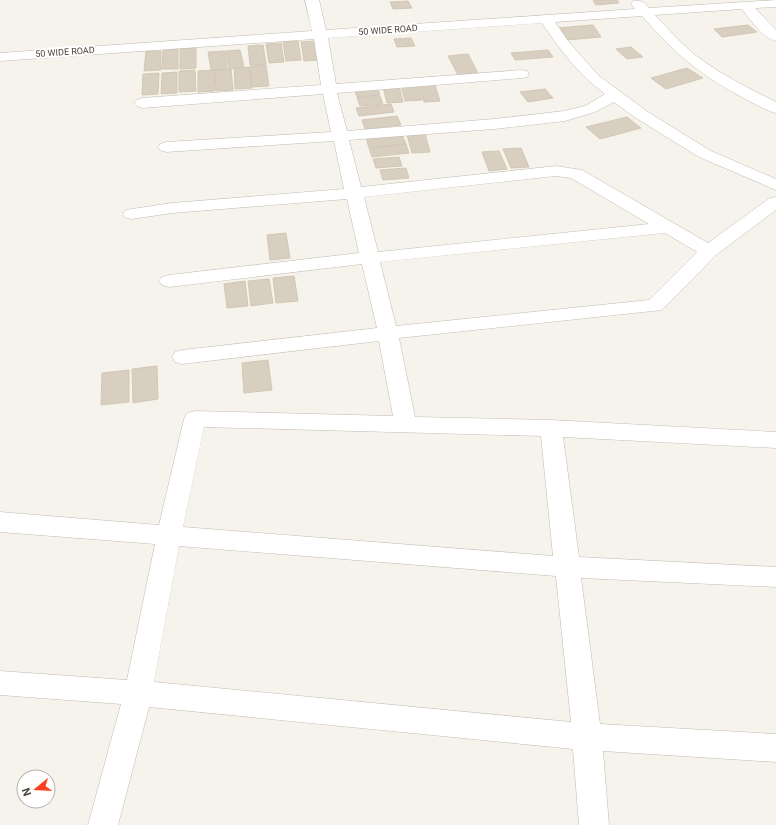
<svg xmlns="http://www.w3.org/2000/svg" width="776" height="825" font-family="Roboto,sans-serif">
  <rect width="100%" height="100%" fill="#f6f3ec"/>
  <g fill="#d8cfc1" stroke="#d3c7b4">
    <path d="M 593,0 L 617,0 L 619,3 L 596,5 Z"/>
    <path d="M 408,1 L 412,8 L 393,9 L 390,2 Z"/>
    <path d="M 593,25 L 601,37 L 566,40 L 557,28 Z"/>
    <path d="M 748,25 L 757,32 L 722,37 L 714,29 Z"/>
    <path d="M 411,38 L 415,46 L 397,47 L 394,39 Z"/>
    <path d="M 298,41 L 301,60 L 286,61 L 283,42 Z"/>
    <path d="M 315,41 L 320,60 L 304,61 L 301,42 Z"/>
    <path d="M 281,43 L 284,62 L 269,63 L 266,44 Z"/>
    <path d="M 263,45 L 266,64 L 250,65 L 248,46 Z"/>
    <path d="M 631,47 L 643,57 L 627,59 L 616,49 Z"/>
    <path d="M 196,48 L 196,68 L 180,69 L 180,49 Z"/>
    <path d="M 178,49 L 178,69 L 162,69 L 163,50 Z"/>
    <path d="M 240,50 L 244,67 L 229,69 L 225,51 Z"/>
    <path d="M 548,50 L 553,57 L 515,60 L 511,53 Z"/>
    <path d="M 146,51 L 161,51 L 161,70 L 144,71 Z"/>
    <path d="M 224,51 L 227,69 L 211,70 L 208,52 Z"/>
    <path d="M 468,54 L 478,73 L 458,75 L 448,56 Z"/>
    <path d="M 266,65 L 269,86 L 252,87 L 250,66 Z"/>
    <path d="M 249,67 L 252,88 L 235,89 L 234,69 Z"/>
    <path d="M 687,68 L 703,78 L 666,89 L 651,78 Z"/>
    <path d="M 231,69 L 233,90 L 216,91 L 215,70 Z"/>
    <path d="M 195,70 L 196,91 L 179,92 L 179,71 Z"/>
    <path d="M 214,70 L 215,91 L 198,92 L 198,71 Z"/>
    <path d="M 177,72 L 177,93 L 161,94 L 162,73 Z"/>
    <path d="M 159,73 L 158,94 L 142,95 L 143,74 Z"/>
    <path d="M 417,84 L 422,100 L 405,101 L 401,85 Z"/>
    <path d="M 435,85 L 440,101 L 424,102 L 419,86 Z"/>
    <path d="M 399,86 L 403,102 L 387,103 L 383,87 Z"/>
    <path d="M 377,87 L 380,95 L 357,97 L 354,89 Z"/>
    <path d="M 545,89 L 553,98 L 528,102 L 520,92 Z"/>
    <path d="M 380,96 L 383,104 L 360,106 L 357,98 Z"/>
    <path d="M 391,104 L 394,112 L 359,116 L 356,108 Z"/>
    <path d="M 397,116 L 401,125 L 365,129 L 362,120 Z"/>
    <path d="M 627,117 L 641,128 L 600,139 L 586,127 Z"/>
    <path d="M 425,134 L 430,152 L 412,153 L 407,135 Z"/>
    <path d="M 402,135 L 406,144 L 369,148 L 366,138 Z"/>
    <path d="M 406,144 L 409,153 L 372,157 L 369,148 Z"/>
    <path d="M 521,148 L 529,167 L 511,168 L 503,149 Z"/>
    <path d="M 499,151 L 507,169 L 489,171 L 482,152 Z"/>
    <path d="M 399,157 L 402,166 L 376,168 L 373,159 Z"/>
    <path d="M 406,168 L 409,178 L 383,180 L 380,170 Z"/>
    <path d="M 286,233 L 290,258 L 270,260 L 267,235 Z"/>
    <path d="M 294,276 L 298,301 L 276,303 L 273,278 Z"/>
    <path d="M 269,279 L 273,303 L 251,306 L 248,281 Z"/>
    <path d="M 245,281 L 248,306 L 227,308 L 224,284 Z"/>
    <path d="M 268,360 L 272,390 L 244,393 L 242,363 Z"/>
    <path d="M 157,366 L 158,399 L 133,403 L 132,369 Z"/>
    <path d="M 129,370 L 129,402 L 101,405 L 102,373 Z"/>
  </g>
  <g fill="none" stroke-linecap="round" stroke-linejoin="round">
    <g stroke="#c2bbae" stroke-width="1">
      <path id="minor" d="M 305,0 L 319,0 L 326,30 L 635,9 L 631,4 L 633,1 C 641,0 644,2 649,8 L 776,0 L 776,7 L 755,8 L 776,30 L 776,41 C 762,38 751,20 742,9 L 655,15 C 668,29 681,43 695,55 C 720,74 748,88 776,102 L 776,113 C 764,110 753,103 742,97 C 700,75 673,52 642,16 L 555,22 L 568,41 L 599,76 L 648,112 L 711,151 L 776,179 L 776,190 L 699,157 L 636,118 L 614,102 L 595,112 L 565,121 L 494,129 L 349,140 L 361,187 L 556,166 L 582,170 L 708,243 L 770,198 L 776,197 L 776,210 L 716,255 L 662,310 L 399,338 L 415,417 L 551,420 L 776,432 L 776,448 L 563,437 L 579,557 L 776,567 L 776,587 L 581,578 L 600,724 L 776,734 L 776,762 L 603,751 L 609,825 L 579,825 L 573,749 L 149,707 L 118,825 L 88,825 L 121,704 L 0,695 L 0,671 L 127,680 L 155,544 L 0,532 L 0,512 L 159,525 L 184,419 L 187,413 L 195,411 L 393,416 L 379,341 L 182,364 L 175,362 L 172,357 L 175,352 L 182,350 L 377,328 L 362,264 L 169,287 L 162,285 L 159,281 L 162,277 L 169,275 L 359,253 L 347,199 L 172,213 L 132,219 L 126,218 L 123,214 L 126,210 L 132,209 L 172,203 L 344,189 L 334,141 L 166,152 L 160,150 L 158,147 L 160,144 L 166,142 L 331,132 L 323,94 L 142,108 L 137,106 L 134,103 L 137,100 L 142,98 L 321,85 L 314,39 L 0,61 L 0,53 L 312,31 ZM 542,23 C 560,50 579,75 605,94 L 585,106 L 564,111 L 494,119 L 347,131 L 337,93 L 522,78 L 527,77 L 529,74 L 527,71 L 522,70 L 336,84 L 328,38 ZM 556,176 L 571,178 L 649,224 L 378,252 L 364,197 ZM 665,233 L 697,252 L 649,300 L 396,326 L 380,262 ZM 204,427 L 541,436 L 553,556 L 183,527 ZM 179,546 L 556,576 L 571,722 L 154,682 Z"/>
    </g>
    <use href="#minor" fill="#fff" fill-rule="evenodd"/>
  </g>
  <g text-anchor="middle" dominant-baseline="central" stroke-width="4" stroke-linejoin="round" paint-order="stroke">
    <g font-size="9" fill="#4b4439" stroke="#fff">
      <text transform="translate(388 30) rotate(-4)">50 WIDE ROAD</text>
      <text transform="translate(65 52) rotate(-4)">50 WIDE ROAD</text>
    </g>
  </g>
  <g transform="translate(36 789) rotate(252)"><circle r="19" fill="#ffffff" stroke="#b7b4b0"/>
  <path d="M0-3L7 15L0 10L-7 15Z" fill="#fc3f1d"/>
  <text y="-6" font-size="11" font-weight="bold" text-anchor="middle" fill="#4b4439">N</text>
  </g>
</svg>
